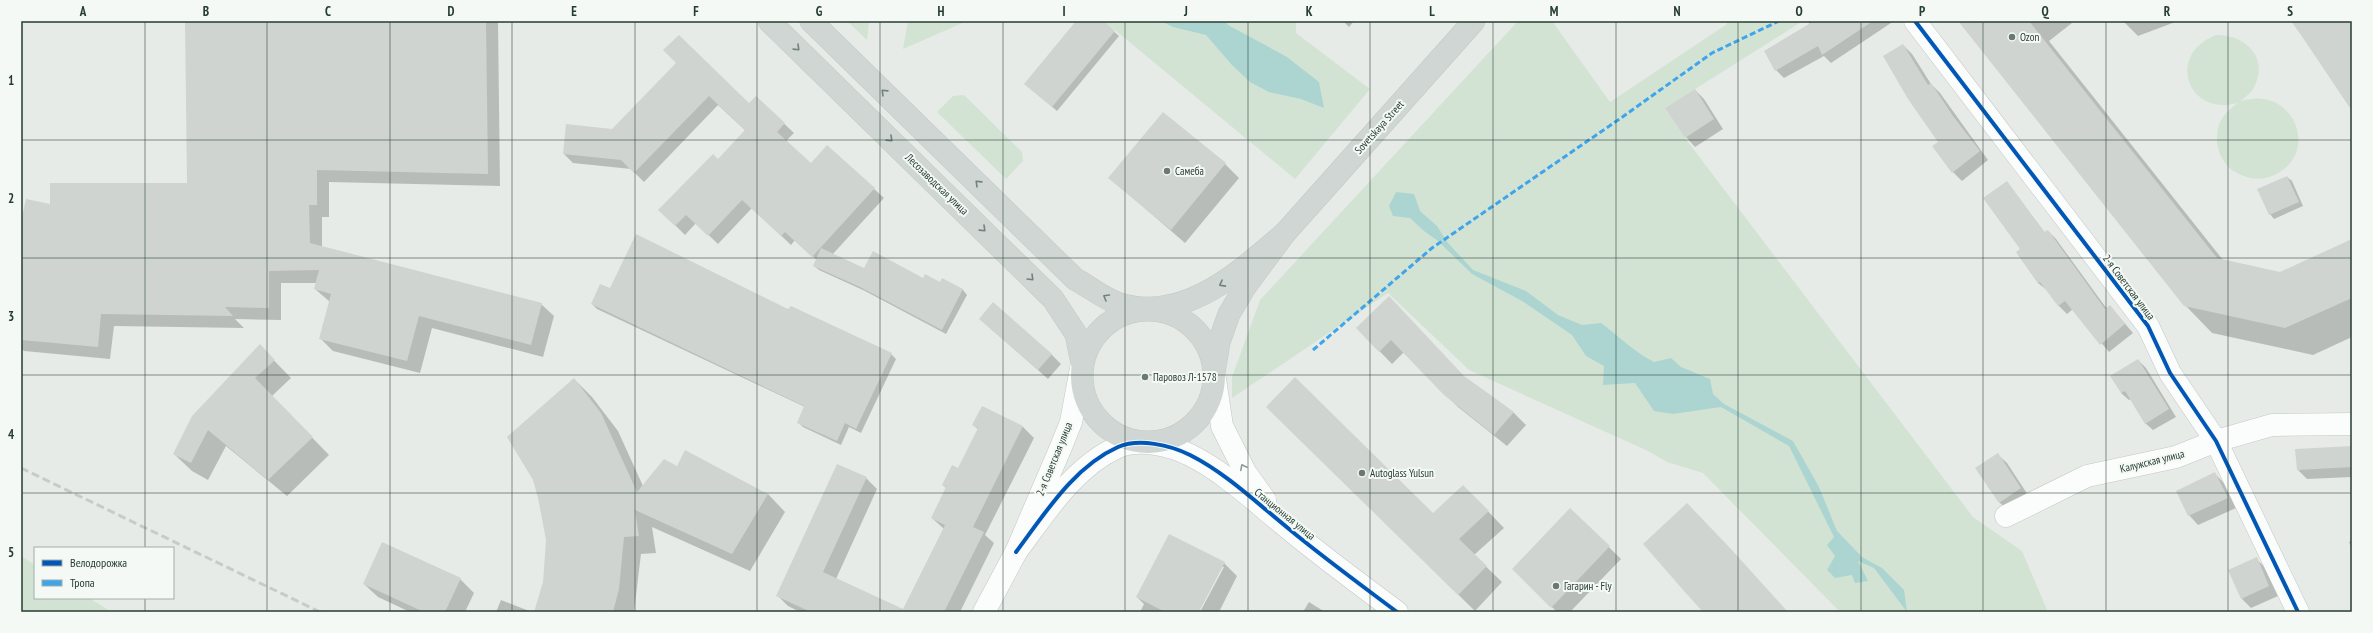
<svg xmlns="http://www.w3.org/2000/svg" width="2373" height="633" font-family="'PT Sans Narrow',sans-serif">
  <rect width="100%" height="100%" fill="#e7ebe8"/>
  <g fill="#d2e3d3">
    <path d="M 847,21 L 867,21 L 869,23 L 867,40 Z"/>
    <path d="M 908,21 L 967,21 L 903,49 Z"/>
    <path d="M 1104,21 L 1296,21 L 1296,33 L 1370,89 L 1295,179 Z"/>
    <path d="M 1518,21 L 1552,21 L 1610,102 L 1727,24 L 1727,21 L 1803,21 L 1665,108 L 1685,138 L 1973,517 L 2022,551 L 2048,612 L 1840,612 L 1703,473 L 1667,462 L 1648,451 L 1469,370 L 1388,293 L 1232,398 L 1232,377 L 1260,300 Z"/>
    <path d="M 2216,35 C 2243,34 2269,56 2255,85 C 2252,93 2246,96 2241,101 C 2295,84 2322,156 2272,176 C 2260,181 2248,179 2237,173 C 2218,163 2212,138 2221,120 C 2225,113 2232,108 2237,103 C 2187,117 2166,54 2216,35 Z"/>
    <path d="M 964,95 L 1022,152 L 1023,161 L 1006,179 L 937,112 L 953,96 Z"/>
    <path d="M 21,556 L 35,565 L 35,598 L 89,598 L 112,612 L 21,612 Z"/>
  </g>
  <g fill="#acd5d1">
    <path d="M 1161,21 L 1225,21 L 1228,25 L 1287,57 L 1319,82 L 1324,108 L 1301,99 L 1269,92 L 1250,82 L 1232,65 L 1206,35 L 1173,27 Z"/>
    <path d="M 1396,192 L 1414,194 L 1420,211 L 1437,226 L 1448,243 L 1473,270 L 1526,291 L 1558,315 L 1582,325 L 1601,323 C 1619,336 1634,352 1654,362 L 1671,358 L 1681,367 L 1710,379 L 1713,394 L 1724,404 L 1793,441 L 1819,487 L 1837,531 L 1862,557 L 1882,568 L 1904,590 L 1907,612 L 1874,568 L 1858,561 L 1868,581 L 1855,583 L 1852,575 L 1835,578 L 1827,570 L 1835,556 L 1827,545 L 1834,537 L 1789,446 L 1721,407 L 1673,414 L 1654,411 L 1635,383 L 1603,385 L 1604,366 L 1586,356 L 1572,335 L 1522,301 L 1472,274 L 1438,241 L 1424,231 L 1410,218 L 1393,216 L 1389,206 Z"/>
  </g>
  <g fill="#0003">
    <path d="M 186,21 L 498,21 L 500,186 L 329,182 L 329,217 L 322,217 L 322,247 L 541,304 L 554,316 L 543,357 L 432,328 L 420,373 L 333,351 L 321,339 L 330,302 L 315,289 L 317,283 L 281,283 L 281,320 L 235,319 L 244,328 L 114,326 L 110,359 L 24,351 L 21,348 L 21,236 L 51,205 L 188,184 Z"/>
    <path d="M 1077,21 L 1102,21 L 1119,36 L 1057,111 L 1030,88 Z"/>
    <path d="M 1343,21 L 1354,21 L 1349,27 Z"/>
    <path d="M 1808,21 L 1890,21 L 1891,23 L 1831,63 L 1824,56 L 1784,78 L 1776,70 L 1810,25 Z"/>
    <path d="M 1960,21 L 2070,21 L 2072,23 L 2049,41 L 2223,260 L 2280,273 L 2352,240 L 2352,337 L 2313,355 L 2212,333 L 2185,305 Z"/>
    <path d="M 2123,21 L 2178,21 L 2138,36 Z"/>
    <path d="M 1903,45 L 1912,54 L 1931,84 L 1940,93 L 1988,160 L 1962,181 L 1953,172 L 1939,142 Z"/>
    <path d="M 678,63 L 749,104 L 756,97 L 794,133 L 786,141 L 811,164 L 827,146 L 884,198 L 832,255 L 865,269 L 940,283 L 942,279 L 963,290 L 967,295 L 946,334 L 865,291 L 819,270 L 814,266 L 817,260 L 795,240 L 791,245 L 752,208 L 718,244 L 696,223 L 685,235 L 669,219 L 718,160 L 746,131 L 718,105 L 644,182 L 631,169 L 573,163 L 564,154 L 612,130 Z"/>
    <path d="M 1695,90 L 1704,99 L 1723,129 L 1695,147 L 1686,137 Z"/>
    <path d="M 1225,164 L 1239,178 L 1185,243 L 1110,178 Z"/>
    <path d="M 2287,177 L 2292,181 L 2303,206 L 2274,219 L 2270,214 Z"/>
    <path d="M 2007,182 L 2045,233 L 2048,231 L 2056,239 L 2107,309 L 2110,306 L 2133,333 L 2109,352 L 2073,309 L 2067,314 L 2059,306 L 2048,291 L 2038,283 L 2017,253 L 2022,249 Z"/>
    <path d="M 610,290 L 789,310 L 891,354 L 896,359 L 861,433 L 849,427 L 841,445 L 803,427 L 798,422 L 805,407 L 597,309 L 592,304 Z"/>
    <path d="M 1389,298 L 1464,377 L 1514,413 L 1526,425 L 1507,446 L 1458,407 L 1404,352 L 1392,364 L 1357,328 Z"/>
    <path d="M 990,328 L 1051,354 L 1061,364 L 1048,379 Z"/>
    <path d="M 260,346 L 291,378 L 272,396 L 329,455 L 287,496 L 226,446 L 208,480 L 192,471 L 174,454 Z"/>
    <path d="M 2138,360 L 2146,368 L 2176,417 L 2153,430 L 2145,423 L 2131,399 L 2129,400 L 2121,393 Z"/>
    <path d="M 574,379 L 592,397 L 618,431 L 643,486 L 677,467 L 768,494 L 785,512 L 750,571 L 652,527 L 656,553 L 641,554 L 634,612 L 535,612 L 544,582 Z"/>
    <path d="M 983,407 L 1023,427 L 1034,438 L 985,535 L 994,543 L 960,612 L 800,612 L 788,606 L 777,595 L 866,478 L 877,489 L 836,579 L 904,610 L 944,529 L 932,518 L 946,488 L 943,485 L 958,469 L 979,430 L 973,425 Z"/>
    <path d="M 1283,423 L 1433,515 L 1479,502 L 1504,528 L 1474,555 L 1502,582 L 1475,611 Z"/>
    <path d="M 2352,447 L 2352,477 L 2307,479 L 2298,470 Z"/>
    <path d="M 1997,454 L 2007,463 L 2030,498 L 2010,512 L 2000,503 L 1977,468 Z"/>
    <path d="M 2214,473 L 2224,483 L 2236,508 L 2198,525 L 2189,515 Z"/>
    <path d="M 1570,509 L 1621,559 L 1570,612 L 1557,612 L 1525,581 Z"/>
    <path d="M 2352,540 L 2352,549 L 2349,542 Z"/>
    <path d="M 2256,559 L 2266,568 L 2278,596 L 2251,608 L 2242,599 Z"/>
    <path d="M 1224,563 L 1237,576 L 1219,612 L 1200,612 L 1224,567 L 1221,567 L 1198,612 L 1140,612 L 1144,604 L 1137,597 Z"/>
    <path d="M 460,579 L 474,593 L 465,612 L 410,612 L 378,597 L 364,584 Z"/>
    <path d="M 501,600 L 532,612 L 496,612 Z"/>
    <path d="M 1309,602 L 1325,612 L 1303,612 Z"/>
  </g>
  <g fill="#cfd4d1">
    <path d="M 185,21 L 486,21 L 488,174 L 317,170 L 317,205 L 309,205 L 310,243 L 542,303 L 531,345 L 419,316 L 407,361 L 319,339 L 331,294 L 314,289 L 319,270 L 269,271 L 269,308 L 225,307 L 233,316 L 101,314 L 98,347 L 21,340 L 21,221 L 26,199 L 50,204 L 50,183 L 187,183 Z"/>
    <path d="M 1076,21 L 1104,21 L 1115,31 L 1052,107 L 1024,84 Z"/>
    <path d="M 1814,21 L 1873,21 L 1822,55 L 1818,46 L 1775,71 L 1764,51 Z"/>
    <path d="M 1958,21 L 2029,21 L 2217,258 L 2280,272 L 2352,239 L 2352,298 L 2285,328 L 2184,306 Z"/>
    <path d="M 2291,21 L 2352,21 L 2352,111 L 2303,38 Z"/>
    <path d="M 679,35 L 749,103 L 756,96 L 785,123 L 777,132 L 811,163 L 827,145 L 875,188 L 812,257 L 785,232 L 781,236 L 742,200 L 708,236 L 686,215 L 675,226 L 658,210 L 713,154 L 718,159 L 745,130 L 709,96 L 634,173 L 621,160 L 563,154 L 566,124 L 612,129 L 676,63 L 663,50 Z"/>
    <path d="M 1903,44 L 1928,85 L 1931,83 L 1953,116 L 1980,151 L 1952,173 L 1932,146 L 1938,142 L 1908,99 L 1883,56 Z"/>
    <path d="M 1695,89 L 1714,119 L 1685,138 L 1665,108 Z"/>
    <path d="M 1163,112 L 1226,163 L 1171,230 L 1108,178 Z"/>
    <path d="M 2287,176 L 2299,202 L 2269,215 L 2257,189 Z"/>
    <path d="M 2007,181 L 2044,232 L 2048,230 L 2105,309 L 2110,305 L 2125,324 L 2100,345 L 2065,301 L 2058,306 L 2040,282 L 2038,283 L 2016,252 L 2020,249 L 1983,198 Z"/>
    <path d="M 636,234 L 788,309 L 791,306 L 892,353 L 856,429 L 845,423 L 837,441 L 797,423 L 804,406 L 591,304 L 600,284 L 610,288 Z"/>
    <path d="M 821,248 L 864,268 L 873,251 L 923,278 L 925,274 L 940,282 L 942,278 L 963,289 L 942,330 L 860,287 L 813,266 Z"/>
    <path d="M 1389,296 L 1464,376 L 1514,412 L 1494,435 L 1444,395 L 1391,340 L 1379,352 L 1356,328 Z"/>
    <path d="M 993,302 L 1052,354 L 1038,370 L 979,319 Z"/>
    <path d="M 260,344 L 275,360 L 255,378 L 313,437 L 268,480 L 208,430 L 191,463 L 173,454 L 192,416 Z"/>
    <path d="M 2138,359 L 2169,409 L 2145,424 L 2125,391 L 2121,393 L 2110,376 Z"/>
    <path d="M 1295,377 L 1433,513 L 1463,485 L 1489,511 L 1459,539 L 1487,566 L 1458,595 L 1266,407 Z"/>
    <path d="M 574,378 L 601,413 L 637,492 L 664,459 L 677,466 L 685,450 L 768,494 L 732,554 L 635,510 L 639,536 L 624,537 L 619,589 L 613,612 L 534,612 L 543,582 L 546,540 L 538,498 L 533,480 L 507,437 Z"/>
    <path d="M 982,406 L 1023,426 L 973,527 L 984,532 L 944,612 L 811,612 L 776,596 L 837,464 L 867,477 L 823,572 L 903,609 L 945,525 L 931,518 L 946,487 L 942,485 L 952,465 L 958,468 L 978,428 L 972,425 Z"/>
    <path d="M 2352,446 L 2352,467 L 2297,470 L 2295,449 Z"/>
    <path d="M 1998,453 L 2021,488 L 1999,503 L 1975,468 Z"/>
    <path d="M 2215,472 L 2228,498 L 2188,516 L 2176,491 Z"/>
    <path d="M 1687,503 L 1731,549 L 1788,612 L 1703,612 L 1684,591 L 1643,544 Z"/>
    <path d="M 1570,508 L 1610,546 L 1551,608 L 1512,569 Z"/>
    <path d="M 1169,534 L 1225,562 L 1199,612 L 1165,612 L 1136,597 Z"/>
    <path d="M 382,542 L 461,578 L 445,612 L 424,612 L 363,584 Z"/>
    <path d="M 2257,557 L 2269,586 L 2241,599 L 2228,570 Z"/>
  </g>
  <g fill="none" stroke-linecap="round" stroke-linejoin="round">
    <g stroke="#c4c8c5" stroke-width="23">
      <g id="minor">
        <path d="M 1915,21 L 2148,326 L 2170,373 L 2216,441 L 2298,612"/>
        <path d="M 1214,372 L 1222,426 L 1245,472 L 1265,500"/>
        <path d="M 2006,516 L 2087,476 L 2176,457 L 2216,441 L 2272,425 L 2352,424"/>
        <path d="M 1016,552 C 1044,515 1073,467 1118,447 C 1139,438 1170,445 1190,455 C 1226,473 1258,504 1289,529 C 1324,558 1361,585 1397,612"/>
        <path d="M 984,612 L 1016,552 L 1061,447 L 1071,422 L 1082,363"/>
      </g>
    </g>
    <g stroke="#c3cac6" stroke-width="23">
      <g id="major">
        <path d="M 769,21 L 1053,299 L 1076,334 L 1082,363"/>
        <path d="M 811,21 L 1075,279 C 1088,286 1103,298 1117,303 C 1183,325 1238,273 1285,233"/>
        <circle cx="1148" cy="376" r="66"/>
        <path d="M 1214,372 L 1219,342 L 1229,314 L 1245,287 L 1285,233 L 1474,21"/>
      </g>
    </g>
    <use href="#minor" stroke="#fbfcfc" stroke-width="22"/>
    <use href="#major" stroke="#cfd6d3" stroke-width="22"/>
    <path stroke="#c8ccc9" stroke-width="3" stroke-dasharray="8 4" stroke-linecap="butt" d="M 21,468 L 320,612"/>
    <path stroke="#3ea4eb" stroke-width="3" stroke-dasharray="6 3" stroke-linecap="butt" d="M 1313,350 L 1432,248 L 1621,118 L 1712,53 L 1779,21"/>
    <g stroke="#f5f9f6" stroke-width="6">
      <g id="cycleway">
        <path d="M 1915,21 L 2148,326 L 2170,373 L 2216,441 L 2298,612"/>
        <path d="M 1016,552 C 1044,515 1073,467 1118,447 C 1139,438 1170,445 1190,455 C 1226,473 1258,504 1289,529 C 1324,558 1361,585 1397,612"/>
      </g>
    </g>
    <use href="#cycleway" stroke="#0057b8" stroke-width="4"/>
  </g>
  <defs><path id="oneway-chevron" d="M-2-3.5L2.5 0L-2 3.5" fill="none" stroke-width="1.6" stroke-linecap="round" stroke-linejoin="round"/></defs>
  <g stroke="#72827a">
    <use href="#oneway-chevron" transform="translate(797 48) rotate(44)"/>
    <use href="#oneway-chevron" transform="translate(884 92) rotate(-136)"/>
    <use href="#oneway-chevron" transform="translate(890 139) rotate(44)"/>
    <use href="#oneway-chevron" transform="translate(978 183) rotate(-136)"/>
    <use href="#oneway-chevron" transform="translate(983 229) rotate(44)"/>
    <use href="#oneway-chevron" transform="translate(1031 278) rotate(45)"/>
    <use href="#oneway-chevron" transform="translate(1222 284) rotate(152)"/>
    <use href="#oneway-chevron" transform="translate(1106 297) rotate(-150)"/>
  </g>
  <use stroke="#909c96" href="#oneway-chevron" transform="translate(1243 467) rotate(-117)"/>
  <path fill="none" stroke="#263d31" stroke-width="1" stroke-opacity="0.55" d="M 145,21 L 145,548M 267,21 L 267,612M 390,21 L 390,612M 512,21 L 512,612M 635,21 L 635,612M 757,21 L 757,612M 880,21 L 880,612M 1003,21 L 1003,612M 1125,21 L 1125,612M 1248,21 L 1248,612M 1370,21 L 1370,612M 1493,21 L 1493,612M 1616,21 L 1616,612M 1738,21 L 1738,612M 1861,21 L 1861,612M 1983,21 L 1983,612M 2106,21 L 2106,612M 2228,21 L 2228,612M 21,140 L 2352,140M 21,258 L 2352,258M 21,375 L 2352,375M 21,493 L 2352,493M 145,598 L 145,612"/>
  <g fill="#6a7a71" stroke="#f5f9f6" stroke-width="1.5">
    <circle cx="2012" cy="37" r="4"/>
    <circle cx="1167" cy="171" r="4"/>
    <circle cx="1145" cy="377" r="4"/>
    <circle cx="1362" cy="473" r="4"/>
    <circle cx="1556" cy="586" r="4"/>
  </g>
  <g text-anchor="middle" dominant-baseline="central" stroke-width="4" stroke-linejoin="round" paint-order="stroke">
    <g font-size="11" fill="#263d31" stroke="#f5f9f6" text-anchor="start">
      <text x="2020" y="37">Ozon</text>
      <text x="1175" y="171">Самеба</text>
      <text x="1153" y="377">Паровоз Л-1578</text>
      <text x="1370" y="473">Autoglass Yulsun</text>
      <text x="1564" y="586">Гагарин - Fly</text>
    </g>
    <g font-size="11" fill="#263d31" stroke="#f5f9f6">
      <text transform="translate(1379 127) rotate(-48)">Sovetskaya Street</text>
      <text transform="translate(937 184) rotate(44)">Лесозаводская улица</text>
      <text transform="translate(2129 287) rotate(53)">2-я Советская улица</text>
      <text transform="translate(1054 459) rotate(-68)">2-я Советская улица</text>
      <text transform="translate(2152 461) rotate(-14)">Калужская улица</text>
      <text transform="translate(1285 514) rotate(39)">Станционная улица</text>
    </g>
  </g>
  <rect width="2373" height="633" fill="none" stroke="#f5f9f6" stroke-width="44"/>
  <rect x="34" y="547" width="140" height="52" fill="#f5f9f6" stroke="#a2aea7"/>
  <rect x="42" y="560" width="20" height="6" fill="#0057b8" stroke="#a2aea7"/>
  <text x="70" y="567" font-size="12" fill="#263d31">Велодорожка</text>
  <rect x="42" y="580" width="20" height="6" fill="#3ea4eb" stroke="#a2aea7"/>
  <text x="70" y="587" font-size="12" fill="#263d31">Тропа</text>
  <rect x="22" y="22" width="2329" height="589" fill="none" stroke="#263d31" stroke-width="1.5"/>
  <g font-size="13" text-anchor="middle" font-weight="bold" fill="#263d31">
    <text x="83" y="16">A</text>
    <text x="206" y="16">B</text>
    <text x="328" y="16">C</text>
    <text x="451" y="16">D</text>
    <text x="574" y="16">E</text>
    <text x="696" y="16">F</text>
    <text x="819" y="16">G</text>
    <text x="941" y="16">H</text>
    <text x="1064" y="16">I</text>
    <text x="1186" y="16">J</text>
    <text x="1309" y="16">K</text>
    <text x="1432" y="16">L</text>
    <text x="1554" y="16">M</text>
    <text x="1677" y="16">N</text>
    <text x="1799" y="16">O</text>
    <text x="1922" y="16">P</text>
    <text x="2045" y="16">Q</text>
    <text x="2167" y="16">R</text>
    <text x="2290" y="16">S</text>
    <text x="11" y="85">1</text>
    <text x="11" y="203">2</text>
    <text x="11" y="321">3</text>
    <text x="11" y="439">4</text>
    <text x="11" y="557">5</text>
  </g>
</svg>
